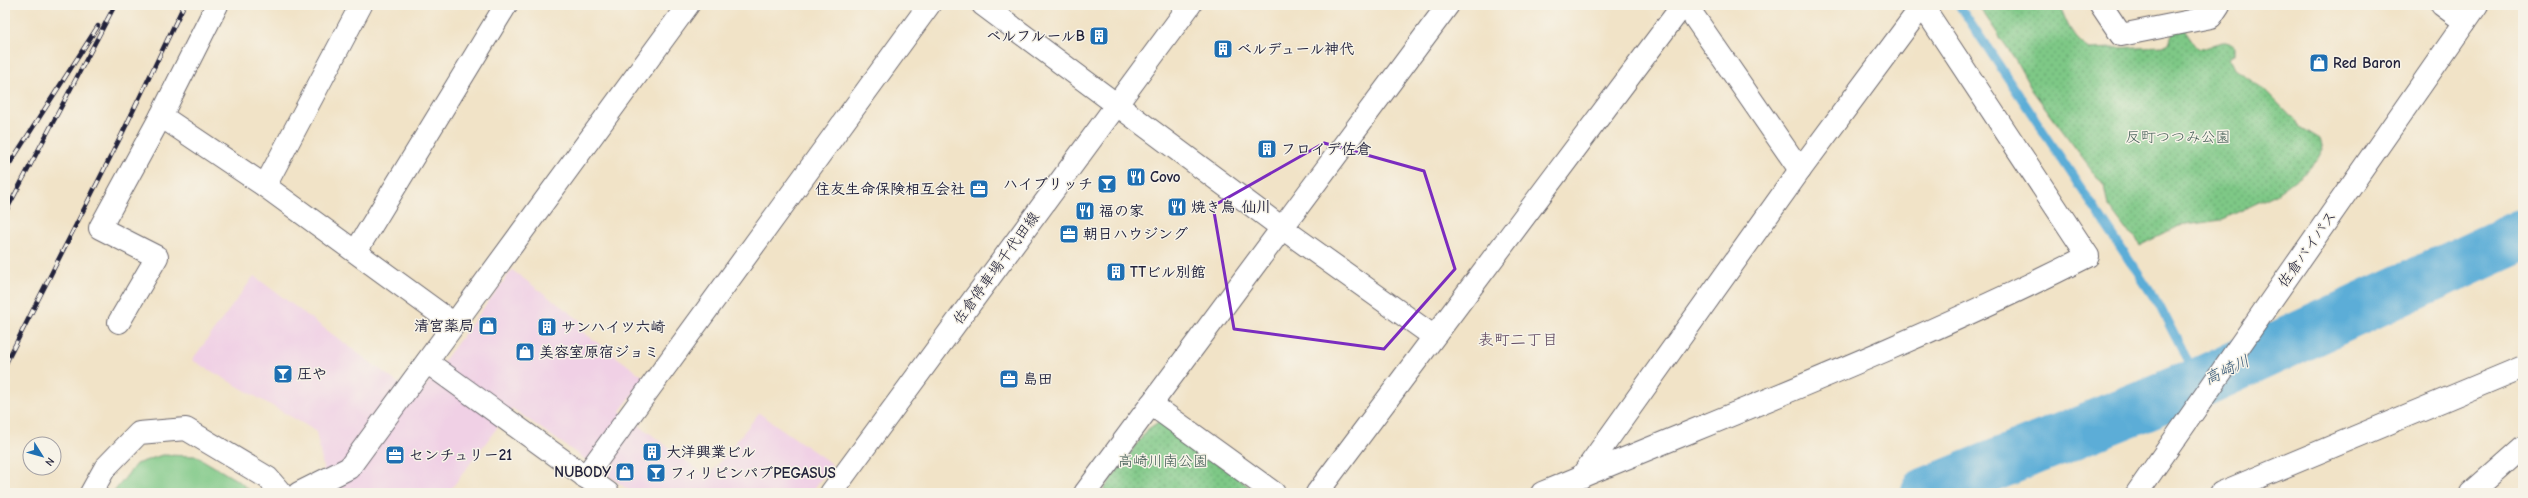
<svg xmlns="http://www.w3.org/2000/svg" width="2528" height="498" font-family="'Comic Neue','Klee One',sans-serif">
  <defs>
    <pattern id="park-dots" width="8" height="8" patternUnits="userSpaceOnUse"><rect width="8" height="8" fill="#7ec886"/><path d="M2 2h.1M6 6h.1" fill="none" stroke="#67a26f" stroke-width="1.8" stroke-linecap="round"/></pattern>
  </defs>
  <rect width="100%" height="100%" fill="#f7f3e8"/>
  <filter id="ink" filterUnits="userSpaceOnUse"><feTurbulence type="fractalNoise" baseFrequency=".025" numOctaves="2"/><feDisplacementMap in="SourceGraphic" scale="8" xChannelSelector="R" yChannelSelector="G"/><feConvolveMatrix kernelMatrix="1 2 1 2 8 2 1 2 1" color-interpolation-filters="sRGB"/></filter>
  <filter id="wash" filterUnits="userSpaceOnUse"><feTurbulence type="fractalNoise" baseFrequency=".012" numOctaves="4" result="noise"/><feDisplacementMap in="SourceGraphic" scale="16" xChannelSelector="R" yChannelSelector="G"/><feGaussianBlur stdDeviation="0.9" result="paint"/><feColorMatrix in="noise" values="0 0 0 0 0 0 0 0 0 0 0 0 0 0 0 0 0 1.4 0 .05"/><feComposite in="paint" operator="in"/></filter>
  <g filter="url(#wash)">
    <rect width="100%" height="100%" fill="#f1e3c7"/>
    <path fill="#f0d0e5" d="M 512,270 L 581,321 L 579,329 L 645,378 L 620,411 L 708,477 L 759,413 L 832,464 L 811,493 L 633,493 L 512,408 L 448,493 L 328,493 L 316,431 L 192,360 L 254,276 L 417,397 Z"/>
    <path fill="#7ec886" stroke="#507560" d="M 162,455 L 196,456 L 240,482 L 252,493 L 113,493 L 136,464 Z"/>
    <g fill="url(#park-dots)" stroke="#507560">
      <path d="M 1978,5 L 2060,5 C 2066,23 2073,39 2090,49 L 2163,46 L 2169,43 L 2175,25 L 2185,30 L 2198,49 C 2213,48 2222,35 2235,47 L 2235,54 L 2229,58 L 2234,69 L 2265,90 L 2302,128 L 2320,139 L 2323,149 L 2318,158 L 2308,170 L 2276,194 L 2221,220 L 2179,226 L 2140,246 L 2136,238 L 2126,230 L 2108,206 L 2104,186 L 2032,90 L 2015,59 Z"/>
      <path d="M 1160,421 L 1258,493 L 1101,493 L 1148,429 Z"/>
    </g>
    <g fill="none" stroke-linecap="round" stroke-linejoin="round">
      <path stroke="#5cadd7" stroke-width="9" d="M 1959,5 L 2159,305 L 2199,383"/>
      <path stroke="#5cadd7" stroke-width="51" d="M 1926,493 L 2199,383 L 2523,234"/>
    </g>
  </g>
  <g filter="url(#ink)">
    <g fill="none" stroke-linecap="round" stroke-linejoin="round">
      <g stroke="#6a666c" stroke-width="24">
        <g id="minor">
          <path d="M 217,5 L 161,116 L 265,186 L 454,324"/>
          <path d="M 983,5 L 1282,228 L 1433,336"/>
          <path d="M 1686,5 L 1800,170"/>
          <path d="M 2101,5 L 2121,35 L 2211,17 L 2219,5"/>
          <path d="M 2442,5 L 2465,22"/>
          <path d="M 265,186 L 361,5"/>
          <path d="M 356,251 L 506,5"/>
          <path d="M 119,322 L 157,257 L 100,228 L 161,116"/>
          <path d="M 1151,404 L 1274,493"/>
          <path d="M 585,477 L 929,5"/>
          <path d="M 1581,477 L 1800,170 L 1922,6"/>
          <path d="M 299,493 L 349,468 L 688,5"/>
          <path d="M 1085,493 L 1448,5"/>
          <path d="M 1317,493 L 1683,5"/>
          <path d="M 1542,493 C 1725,416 1911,346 2088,256 L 1922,5"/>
          <path d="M 2221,493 L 2523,367"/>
          <path d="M 2471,493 L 2523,447"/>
        </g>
      </g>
      <g stroke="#6a666c" stroke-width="24">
        <path id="tertiary" d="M 427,362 L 608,493"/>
      </g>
      <g stroke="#6a666c" stroke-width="24">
        <g id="secondary">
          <path d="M 91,493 L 105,468 L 139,433 L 186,429 L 268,478 L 281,493"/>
          <path d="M 831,493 L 1190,5"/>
        </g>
      </g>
      <g stroke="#6a666c" stroke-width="24">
        <path id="trunk" d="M 2137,493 L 2477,5"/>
      </g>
      <use href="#minor" stroke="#fff" stroke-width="22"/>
      <use href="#tertiary" stroke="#fff" stroke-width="22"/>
      <use href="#secondary" stroke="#fff" stroke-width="22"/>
      <use href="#trunk" stroke="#fff" stroke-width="22"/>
      <g stroke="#22223b" stroke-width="4.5">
        <g id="rail">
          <path d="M 5,171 L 98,26"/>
          <path d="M 5,213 L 115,5"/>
          <path d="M 5,365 L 122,134 L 184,5"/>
        </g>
      </g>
      <use href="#rail" stroke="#f7f3e8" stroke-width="3" stroke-dasharray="9" stroke-linecap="butt"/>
    </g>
  </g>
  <path fill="none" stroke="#7b2cbf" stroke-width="3" stroke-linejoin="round" d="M 1324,143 L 1424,171 L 1455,269 L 1384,349 L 1234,329 L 1213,206 Z"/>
  <defs>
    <g id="building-square" transform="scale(1)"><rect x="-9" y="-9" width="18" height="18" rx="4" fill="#1f6fb2" stroke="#f7f3e8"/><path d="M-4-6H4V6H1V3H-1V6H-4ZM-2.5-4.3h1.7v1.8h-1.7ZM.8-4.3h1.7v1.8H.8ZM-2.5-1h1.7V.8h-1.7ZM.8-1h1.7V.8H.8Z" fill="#fff"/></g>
    <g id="shop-square" transform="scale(1)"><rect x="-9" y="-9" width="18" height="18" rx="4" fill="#1f6fb2" stroke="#f7f3e8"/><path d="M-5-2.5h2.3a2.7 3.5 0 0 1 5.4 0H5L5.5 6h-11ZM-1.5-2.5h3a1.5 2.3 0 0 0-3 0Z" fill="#fff"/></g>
    <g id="restaurant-square" transform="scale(1)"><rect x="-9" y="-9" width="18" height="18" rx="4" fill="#1f6fb2" stroke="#f7f3e8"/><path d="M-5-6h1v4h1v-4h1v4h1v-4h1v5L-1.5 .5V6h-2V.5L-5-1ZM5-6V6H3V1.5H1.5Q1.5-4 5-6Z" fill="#fff"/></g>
    <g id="bar-square" transform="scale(1)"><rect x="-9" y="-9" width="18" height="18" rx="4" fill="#1f6fb2" stroke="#f7f3e8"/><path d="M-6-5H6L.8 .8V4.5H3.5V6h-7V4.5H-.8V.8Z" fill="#fff"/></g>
    <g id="office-square" transform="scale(1)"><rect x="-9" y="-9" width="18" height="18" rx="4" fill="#1f6fb2" stroke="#f7f3e8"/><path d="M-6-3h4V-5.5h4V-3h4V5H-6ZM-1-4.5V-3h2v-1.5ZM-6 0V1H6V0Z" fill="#fff"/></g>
  </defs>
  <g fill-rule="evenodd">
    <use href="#building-square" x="1099" y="36"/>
    <use href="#building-square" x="1223" y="49"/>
    <use href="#shop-square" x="2319" y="63"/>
    <use href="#building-square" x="1267" y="149"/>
    <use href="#restaurant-square" x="1136" y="177"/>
    <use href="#bar-square" x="1107" y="184"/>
    <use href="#office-square" x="979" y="189"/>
    <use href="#restaurant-square" x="1177" y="207"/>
    <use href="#restaurant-square" x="1085" y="211"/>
    <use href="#office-square" x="1069" y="234"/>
    <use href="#building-square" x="1116" y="272"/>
    <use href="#shop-square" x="488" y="326"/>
    <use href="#building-square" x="547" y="327"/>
    <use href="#shop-square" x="525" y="352"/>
    <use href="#bar-square" x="283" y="374"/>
    <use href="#office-square" x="1009" y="379"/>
    <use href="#building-square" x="652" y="452"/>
    <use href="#office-square" x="395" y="455"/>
    <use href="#shop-square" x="625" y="472"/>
    <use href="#bar-square" x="656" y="473"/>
  </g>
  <g text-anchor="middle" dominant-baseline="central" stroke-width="3" stroke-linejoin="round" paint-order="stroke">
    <g font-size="15" font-weight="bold" fill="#22223b" stroke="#f7f3e8" text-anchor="start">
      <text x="1085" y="36" text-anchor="end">ベルフルールB</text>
      <text x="1237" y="49">ベルデュール神代</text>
      <text x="2333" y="63">Red Baron</text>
      <text x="1281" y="149">フロイデ佐倉</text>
      <text x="1150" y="177">Covo</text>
      <text x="1093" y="184" text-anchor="end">ハイブリッチ</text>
      <text x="965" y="189" text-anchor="end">住友生命保険相互会社</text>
      <text x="1191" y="207">焼き鳥 仙川</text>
      <text x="1099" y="211">福の家</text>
      <text x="1083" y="234">朝日ハウジング</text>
      <text x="1130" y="272">TTビル別館</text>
      <text x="474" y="326" text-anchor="end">清宮薬局</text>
      <text x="561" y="327">サンハイツ六崎</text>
      <text x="539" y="352">美容室原宿ジョミ</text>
      <text x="297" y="374">圧や</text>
      <text x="1023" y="379">島田</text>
      <text x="666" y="452">大洋興業ビル</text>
      <text x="409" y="455">センチュリー21</text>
      <text x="611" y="472" text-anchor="end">NUBODY</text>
      <text x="670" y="473">フィリピンパブPEGASUS</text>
    </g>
    <g font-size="15" fill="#425c55" stroke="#f7f3e8">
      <text x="2178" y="137">反町つつみ公園</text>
      <text x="1163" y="461">高崎川南公園</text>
    </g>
    <g font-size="15" fill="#22223b" stroke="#f7f3e8">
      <text transform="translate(2307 249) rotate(-55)">佐倉バイパス</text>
      <text transform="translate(996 268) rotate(-54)">佐倉停車場千代田線</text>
    </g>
    <g font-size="16" fill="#5f4860" stroke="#f7f3e8">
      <text x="1518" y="340">表町二丁目</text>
    </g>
    <g font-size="16" font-style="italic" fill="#395a79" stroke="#f7f3e8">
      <text transform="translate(2227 370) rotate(-25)">高崎川</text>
    </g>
  </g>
  <rect width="2528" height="498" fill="none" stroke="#f7f3e8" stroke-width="20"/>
  <g transform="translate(42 456) rotate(127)"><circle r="19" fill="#f7f3e8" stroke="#a29fa3"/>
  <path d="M0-3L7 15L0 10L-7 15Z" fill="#1f6fb2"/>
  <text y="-6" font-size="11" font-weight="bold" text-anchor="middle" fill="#22223b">N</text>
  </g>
</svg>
